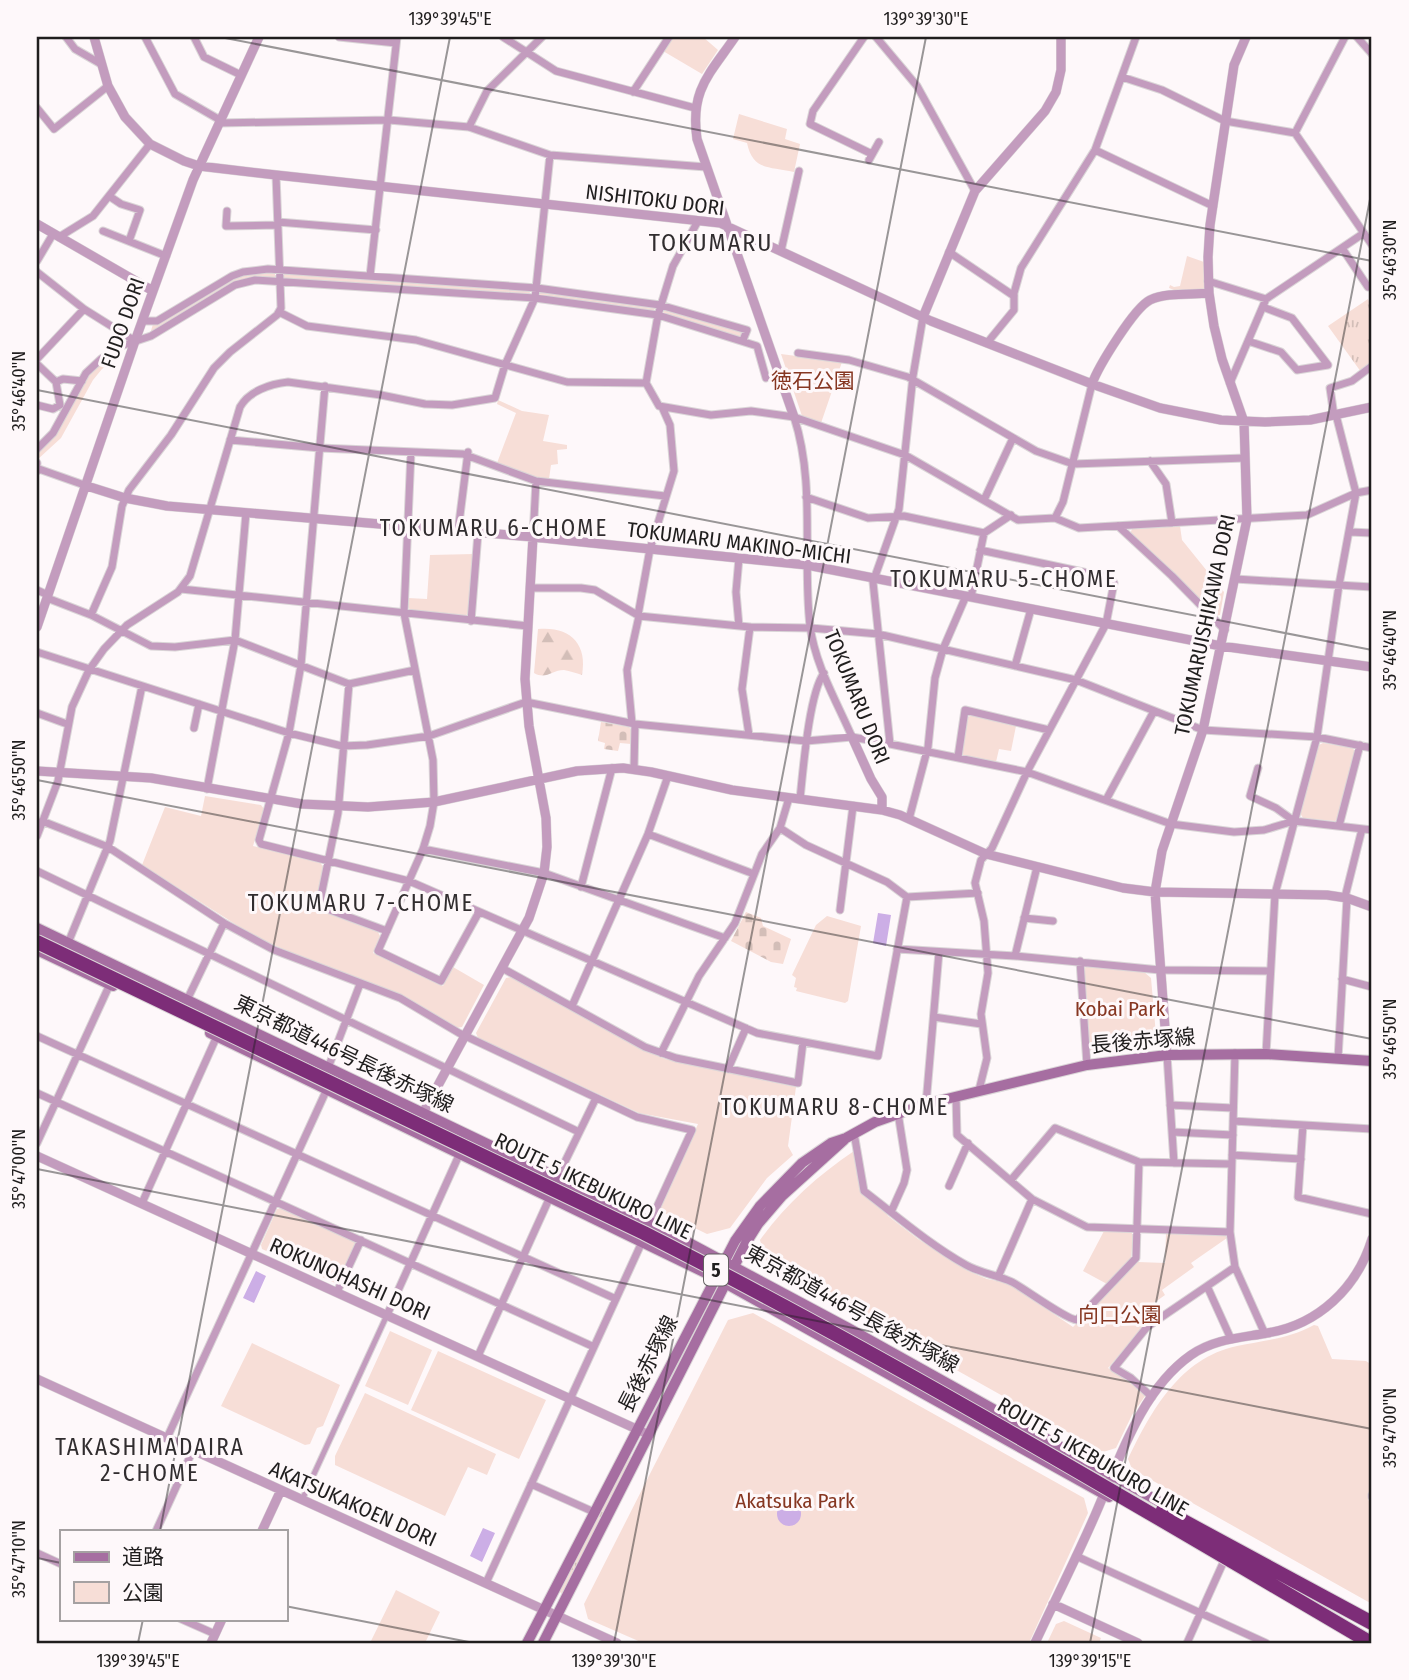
<svg xmlns="http://www.w3.org/2000/svg" width="1409" height="1680" font-family="'Fira Sans Condensed','Noto Sans JP',sans-serif">
<style>
.grass{fill:url(#grass-tufts)}
.forest{fill:url(#forest-firs)}
.cemetery{fill:url(#cemetery-stones)}
.park{fill:#f7ded7}
.water{fill:#ccaee6}
.lines{fill:none;stroke-linecap:round;stroke-linejoin:round}
.pedestrian-casing{stroke:#dad5d7;stroke-width:7}
.minor-casing{stroke:#dad5d7;stroke-width:9}
.tertiary-casing{stroke:#dad5d7;stroke-width:10}
.secondary-casing{stroke:#dad5d7;stroke-width:12}
.pedestrian{stroke:#c39cbe;stroke-width:5}
.minor{stroke:#c39cbe;stroke-width:7}
.tertiary{stroke:#c39cbe;stroke-width:9}
.secondary{stroke:#a66ea1;stroke-width:10}
.motorway-bridge-casing{stroke:#dad5d7;stroke-width:16;stroke-linecap:butt}
.motorway-bridge{stroke:#7d2d78;stroke-width:14}
.ticks{fill:none;stroke:#201e1e;stroke-width:2;stroke-opacity:0.45}
.labels{text-anchor:middle;stroke-width:6;stroke-linejoin:round;paint-order:stroke}
.shield{fill:#fef8fa;stroke:#635f60;stroke-width:2}
.shield-label{font-size:19px;font-weight:bold;fill:#201e1e}
.street-label{font-size:21px;fill:#201e1e;stroke:#fef8fa}
.park-label{font-size:21px;fill:#863621;stroke:#fef8fa}
.neighbourhood-label{font-size:23px;letter-spacing:2px;fill:#312d2f;stroke:#fef8fa}
.quarter-label{font-size:24px;letter-spacing:2px;fill:#312d2f;stroke:#fef8fa}
.neatline{fill:none;stroke:#201e1e;stroke-width:2.5}
.ticks-label{font-size:18px;text-anchor:middle;fill:#201e1e}
</style>
<defs>
<pattern id="grass-tufts" width="24" height="20" patternUnits="userSpaceOnUse" patternTransform="scale(1.75)"><rect width="24" height="20" fill="#f7ded7"/><path d="M3 7l-1-3M5 7V3M7 7l1-3M15 17l-1-3M17 17v-4M19 17l1-3" fill="none" stroke="#d3beb8"/></pattern>
<pattern id="forest-firs" width="22" height="20" patternUnits="userSpaceOnUse" patternTransform="scale(1.75)"><rect width="22" height="20" fill="#f7ded7"/><path d="M5 1l3.5 6h-7zM16 11l3.5 6h-7z" fill="#d3beb8"/></pattern>
<pattern id="cemetery-stones" width="16" height="16" patternUnits="userSpaceOnUse" patternTransform="scale(1.75)"><rect width="16" height="16" fill="#f7ded7"/><path d="M2 7V4a2 2 0 0 1 4 0v3zM10 15v-3a2 2 0 0 1 4 0v3z" fill="#d3beb8"/></pattern>
</defs>
<rect width="100%" height="100%" fill="#fef8fa"/>
<path class="grass" d="M1368,299L1372,309V363L1361,372L1328,326Z
M629,1455L632,1458L563,1594L558,1591Z"/>
<path class="forest" d="M538,629C569,626 588,643 582,675C576,673 570,671 564,670C552,670 546,680 534,673Z"/>
<path class="cemetery" d="M601,722L629,727L632,731L631,744L620,743L618,751L604,749L605,743L598,741Z
M746,912L761,918L763,926L791,939L783,964L771,962L731,941Z"/>
<path class="park" d="M673,37H703L718,50L702,74L663,51Z
M739,114L787,129L785,139L800,144L794,172C769,166 753,171 747,143L733,139Z
M1187,256L1204,262L1205,289L1174,290L1169,288L1170,285L1174,287L1180,286Z
M275,271V277L255,278L150,334L153,324L221,283L243,274Z
M284,272L531,289L529,295L284,278Z
M540,291L655,306L654,312L540,297Z
M665,308L742,331L740,337L663,314Z
M122,348L119,357L102,369L93,380L61,438L37,460V451L54,434L89,372Z
M781,354L842,362L821,423L802,416Z
M498,400L522,411L549,415L543,441L567,445V449L557,450L558,464L551,465L549,479L534,477L497,463L516,413L497,404Z
M1180,526L1182,540L1224,592L1220,615L1215,616L1130,534L1132,529Z
M474,554L469,613L465,616L411,611L408,607V598L427,599L430,555Z
M971,715L1016,726L1011,751L999,749L996,762L964,756L961,752L967,718Z
M1323,743L1353,748L1355,752L1338,819L1335,821L1303,818L1300,813L1319,745Z
M205,796L261,805L264,809L253,846L320,862L323,867L315,909L378,932L380,936L373,953L443,986L453,967L484,985L462,1027L456,1028L420,1006L257,938L142,865L165,807L201,816Z
M827,916L861,926L848,1001L845,1003L796,991L797,988L794,987L796,978L792,975L816,925Z
M1086,966L1144,972L1151,978L1156,1035L1148,1045L1094,1052L1090,1050L1084,970Z
M512,977L640,1048L665,1059L796,1087L788,1146L793,1155L767,1178L730,1228L707,1234L662,1212L660,1208L698,1124L639,1113L478,1038L476,1033L506,978Z
M854,1151L861,1193L886,1212L888,1216L918,1239L966,1270L987,1279L1008,1283L1073,1327L1138,1262L1165,1263L1166,1233L1225,1235L1227,1238L1191,1263L1194,1267L1162,1290L1165,1295L1147,1308L1155,1318L1145,1325L1108,1368L1128,1381L1145,1396L1132,1415L1116,1448L1103,1452L767,1264L760,1240C786,1204 817,1176 854,1151Z
M282,1208L354,1241L356,1245L339,1281L335,1283L262,1249L261,1245L277,1209Z
M1104,1231L1131,1232L1133,1235L1131,1259L1107,1284L1083,1271Z
M753,1313L1084,1498L1088,1513L1029,1643H643L588,1619L584,1604L728,1320Z
M1314,1325L1318,1326L1332,1359L1366,1361L1372,1365V1488L1368,1500L1372,1502V1604L1132,1469L1128,1459C1151,1411 1180,1358 1237,1346C1264,1340 1289,1339 1314,1325Z
M390,1331L432,1350L408,1405L365,1386Z
M252,1343L340,1385L323,1426L317,1428L310,1444L305,1445L221,1406Z
M438,1351L546,1400L519,1459L411,1410Z
M365,1393L496,1454L487,1475L468,1467L445,1516L335,1465V1456Z
M396,1590L440,1612L425,1643H370Z
M1064,1621L1101,1638L1099,1643H1047L1056,1624Z"/>
<path class="water" d="M878,913L891,915L886,946L873,943Z
M256,1271L266,1276L254,1303L243,1298Z
M777 1514a12 12 0 1 1 24 0a12 12 0 1 1-24 0Z
M483,1528L495,1533L482,1562L470,1556Z"/>
<g class="lines">
<defs>
<path id="pedestrian" d="M302,1500L387,1315"/>
<path id="minor" d="M66,37L75,49L101,64
M145,37L175,94L220,120
M194,37L204,57L241,75
M339,37L396,43
M503,37L556,71L695,108
M864,37L813,111L810,124L872,154
M876,37L917,86L975,191
M1357,37L1372,54
M1122,77L1162,90L1225,121L1295,133L1372,245
M633,92L669,37
M37,108L54,129L108,86
M219,123L389,120L469,127L550,155L706,167
M469,127L487,91L542,37
M1295,133L1345,37
M1095,150L1213,206
M869,160L879,142
M109,196L121,204L140,210L129,241
M227,211L226,226L278,225
M698,221L673,266L658,315L646,383L659,406L711,415L751,411L794,417L905,455L1018,520L1055,518L1079,528L1307,515L1356,493L1372,490
M278,222L376,230
M103,231L166,256
M59,237L93,216L150,144
M1342,248L1368,287
M781,251L799,171
M949,252L1014,296
M37,261L53,234
M37,272L84,309L135,341
M370,276L397,37
M1208,281L1266,299
M279,312L307,326L416,340L567,382L646,383
M142,321H157L232,276L243,272L268,269L537,288L660,305L747,330L743,340
M1248,341L1281,352L1297,370L1328,365L1292,318L1263,307
M987,343L1014,310V293L1021,268L1095,150L1136,37
M798,353L849,360L908,377L1036,451L1073,464L1245,458
M37,359L84,309
M37,364L56,382
M1230,383L1266,299L1364,233
M325,386L301,665L289,733L259,840L261,844L409,881L757,1033L878,1056L907,897L978,893
M37,405L53,409L60,405L56,382L63,379L82,381
M1334,416L1330,388L1352,381L1372,366
M794,417C816,484 802,557 810,626C815,665 837,702 852,737
M230,440L320,448L463,454L536,481L665,496
M37,449L53,433L86,373L101,359L121,346L151,336L235,285L255,280L535,298L658,315L757,346L766,378
M411,452L404,613L433,760L434,802L430,826L423,849L378,951L441,981L479,912
M1150,461L1166,484L1172,523
M37,464V463
M37,471L39,469L87,486
M806,497L868,518L904,516L984,533L1011,515
M984,500L1013,438
M1055,518L1063,502L1092,384
M1118,526L1172,576L1225,630
M458,531L468,452
M1350,532L1372,533
M533,537L536,481
M739,558L736,592L739,626
M1235,579L1372,587
M530,588H581L595,590L639,616L750,627L811,628L878,634L1076,680L1203,730L1317,737L1372,748
M181,589L528,626
M37,590L48,595
M971,597L984,533
M47,598L91,615L151,646L175,647L235,640L349,684L415,670
M91,615L112,567L122,506L129,490L171,435L214,368L230,352L277,315L281,308L276,175
M638,615L650,549L674,471L670,425L662,407
M471,621L478,533
M37,652L289,733L342,746L367,745L429,736L526,702L635,724L806,741L852,737L890,744L1027,772L1171,824L1234,832L1264,830L1294,821L1372,830
M1015,666L1031,609
M349,684L338,813L319,906L387,931
M37,713L67,724
M632,723L627,670L639,616
M194,728L199,704
M749,735L742,689L750,627
M890,744L873,582L899,509L913,376L923,317
M958,757L965,710L1049,730
M1258,768L1250,796L1276,808L1294,821
M634,769L635,724
M207,789L235,640L246,513
M800,799C803,771 809,693 824,673
M1106,800L1154,711
M909,819L928,747L935,678L943,649L966,596
M42,821L108,847L224,923L274,950L400,998L459,1033L637,1117L692,1130L650,1222
M1339,826L1360,745
M780,828L806,845L887,882L907,897
M648,834L754,874
M37,836L58,781L72,707L89,670L104,649L127,625L178,592L190,576L240,407C249,391 270,384 288,382L381,395L425,404L452,405L495,398L505,365L535,298L550,155
M423,849L544,873L725,938
M37,871L579,1132
M581,887L612,768
M1345,897L1362,829
M840,910L853,806
M1024,918L1053,921
M68,943L110,841L142,686
M897,949L1015,956L1160,970L1270,971
M1015,956L1037,867
M1080,961L1087,1065
M502,968L645,1047L676,1058L798,1083L803,1042
M1342,979L1372,987
M187,1000L224,923
M572,1006L648,834L668,776
M934,1017L981,1024
M37,1036L616,1299
M661,1053L699,976L735,923L762,854L780,828L789,798
M1235,1053L1230,1232L1235,1267L1265,1334
M1266,1054L1275,894L1317,737L1339,585L1356,493L1336,415
M1167,1055L1174,1163
M1338,1059L1347,898
M328,1068L360,984
M728,1069L746,1028
M979,1090L987,1058L981,1014L988,973L984,921L975,883L981,860L992,848L1027,772L1106,624L1114,583L1111,578L980,550
M37,1093L594,1347
M956,1096L957,1135L1032,1199L1087,1227L1230,1232
M926,1104L939,952
M1170,1105L1233,1108
M1233,1121L1372,1129
M1303,1125L1298,1197L1372,1214
M1172,1132L1233,1135
M854,1133L864,1191C898,1217 929,1244 966,1265C980,1273 997,1275 1012,1282C1025,1289 1067,1320 1077,1320L1136,1258L1139,1162
M37,1143L110,984
M1232,1155L1301,1159
M557,1178L596,1098
M1011,1180L1055,1128L1139,1162L1231,1164
M949,1186L968,1143
M142,1203L217,1036
M891,1212L904,1183L907,1170L898,1113
M998,1277L1032,1199
M1207,1286L1231,1339
M337,1292L361,1240
M387,1315L460,1153
M478,1356L550,1197
M1152,1397L1131,1378L1114,1368L1147,1327L1235,1267
M167,1438L327,1089
M531,1484L594,1512
M1372,1495V1497
M156,1531L193,1450
M37,1553L61,1564
M1076,1556L1266,1643
M486,1583L642,1242
M181,1619L215,1634
M1187,1643L1223,1563"/>
<path id="tertiary" d="M94,37L108,86L125,117L150,144L184,161L199,166L276,175L720,223L931,321L1092,384L1160,408L1221,420L1265,422L1310,420L1372,407
M735,37C709,75 690,90 697,139L794,417
M37,224L153,291
M923,317L975,191L1045,111L1056,92L1061,70V37
M1092,384C1098,367 1134,308 1150,300C1167,292 1191,295 1209,293
M87,486L125,498L167,506L533,537L807,565L1221,646L1372,667
M37,627L135,341L193,180L259,37
M852,737L871,779L882,797V810
M37,771L151,778L302,804L368,807L434,802L577,771L623,768L651,772L732,790L882,810L900,815L986,854L1123,888L1155,892L1327,895L1347,898L1372,907
M1167,1055L1155,892L1162,851L1203,730L1247,519L1244,422L1222,359L1214,326L1209,293L1208,257L1210,225L1234,65L1246,37
M423,1113L529,918L544,873L547,847L546,818L529,726L525,679L533,537
M37,1156L643,1432
M37,1379L617,1643
M262,1531L281,1490
M1053,1604L1138,1643
M211,1643L222,1619
M1035,1643C1055,1600 1077,1557 1096,1513C1119,1460 1141,1390 1191,1355C1214,1339 1240,1338 1267,1333C1318,1325 1357,1288 1372,1239"/>
<path id="secondary" d="M37,928L650,1222L848,1328L1174,1510
M37,950L113,986
M210,1033L714,1277L1109,1497
M527,1643L735,1241L760,1206L802,1163L831,1143L846,1138L875,1122L926,1104L1087,1065L1167,1055L1266,1054L1372,1061
M543,1643L746,1243L758,1224L782,1196L844,1140"/>
</defs>
<use href="#pedestrian" class="pedestrian-casing"/>
<use href="#minor" class="minor-casing"/>
<use href="#tertiary" class="tertiary-casing"/>
<use href="#secondary" class="secondary-casing"/>
<use href="#pedestrian" class="pedestrian"/>
<use href="#minor" class="minor"/>
<use href="#tertiary" class="tertiary"/>
<use href="#secondary" class="secondary"/>
<defs>
<path id="motorway-bridge" d="M37,942L644,1233C892,1359 1131,1502 1371,1643
M1163,1510L1372,1623"/>
</defs>
<use href="#motorway-bridge" class="motorway-bridge-casing"/>
<use href="#motorway-bridge" class="motorway-bridge"/>
</g>
<path class="ticks" d="M220,37L1372,261M37,390L1372,650M37,780L1372,1039M37,1169L1372,1429M160,1531L450,37M37,1558L61,1563M285,1606L474,1643M138,1643L143,1619M614,1643L926,37M1090,1643L1372,189"/>
<g class="labels">
<rect class="shield" x="704" y="1254.5" width="24" height="31" rx="5"/>
<g class="shield-label">
<text x="716" y="1277">5</text>
</g>
<g class="street-label">
<text transform="translate(655 200) rotate(7)" y="7">NISHITOKU DORI</text>
<text transform="translate(123 323) rotate(-71)" y="7">FUDO DORI</text>
<text transform="translate(739 543) rotate(7)" y="7">TOKUMARU MAKINO-MICHI</text>
<text transform="translate(1205 625) rotate(-78)" y="7">TOKUMARUISHIKAWA DORI</text>
<text transform="translate(857 697) rotate(68)" y="7">TOKUMARU DORI</text>
<text transform="translate(1143 1041) rotate(-5)" y="7">長後赤塚線</text>
<text transform="translate(344 1054) rotate(26)" y="7">東京都道446号長後赤塚線</text>
<text transform="translate(593 1186) rotate(26)" y="7">ROUTE 5 IKEBUKURO LINE</text>
<text transform="translate(350 1279) rotate(24)" y="7">ROKUNOHASHI DORI</text>
<text transform="translate(852 1309) rotate(29)" y="7">東京都道446号長後赤塚線</text>
<text transform="translate(648 1364) rotate(-63)" y="7">長後赤塚線</text>
<text transform="translate(1093 1457) rotate(30)" y="7">ROUTE 5 IKEBUKURO LINE</text>
<text transform="translate(353 1504) rotate(24)" y="7">AKATSUKAKOEN DORI</text>
</g>
<g class="park-label">
<text x="813" y="388">徳石公園</text>
<text x="1120" y="1016">Kobai Park</text>
<text x="1120" y="1322">向口公園</text>
<text x="795" y="1508">Akatsuka Park</text>
</g>
<g class="neighbourhood-label">
<text x="494" y="536">TOKUMARU 6-CHOME</text>
<text x="1004" y="587">TOKUMARU 5-CHOME</text>
<text x="361" y="911">TOKUMARU 7-CHOME</text>
<text x="835" y="1115">TOKUMARU 8-CHOME</text>
<text x="150" y="1455">TAKASHIMADAIRA<tspan x="150" dy="26">2-CHOME</tspan></text>
</g>
<g class="quarter-label">
<text x="711" y="251">TOKUMARU</text>
</g>
</g>
<rect width="1409" height="1680" fill="none" stroke="#fef8fa" stroke-width="77"/>
<rect x="60" y="1530" width="228" height="91" fill="#fef8fa" stroke="#a5a1a2" stroke-width="2"/>
<rect x="74" y="1552" width="35" height="10" fill="#a66ea1" stroke="#a5a1a2" stroke-width="2"/>
<text x="122" y="1564" font-size="21" fill="#201e1e">道路</text>
<rect x="74" y="1582" width="35" height="21" fill="#f7ded7" stroke="#a5a1a2" stroke-width="2"/>
<text x="122" y="1600" font-size="21" fill="#201e1e">公園</text>
<rect x="38" y="38" width="1332" height="1604" class="neatline"/>
<g class="ticks-label">
<text x="450" y="25">139°39'45"E</text>
<text x="926" y="25">139°39'30"E</text>
<text transform="translate(1390 260) rotate(-90)" y="6">35°46'30"N</text>
<text transform="translate(19 391) rotate(-90)" y="6">35°46'40"N</text>
<text transform="translate(1390 650) rotate(-90)" y="6">35°46'40"N</text>
<text transform="translate(19 780) rotate(-90)" y="6">35°46'50"N</text>
<text transform="translate(1390 1039) rotate(-90)" y="6">35°46'50"N</text>
<text transform="translate(19 1169) rotate(-90)" y="6">35°47'00"N</text>
<text transform="translate(1390 1428) rotate(-90)" y="6">35°47'00"N</text>
<text transform="translate(19 1559) rotate(-90)" y="6">35°47'10"N</text>
<text x="138" y="1667">139°39'45"E</text>
<text x="614" y="1667">139°39'30"E</text>
<text x="1090" y="1667">139°39'15"E</text>
</g>
</svg>
